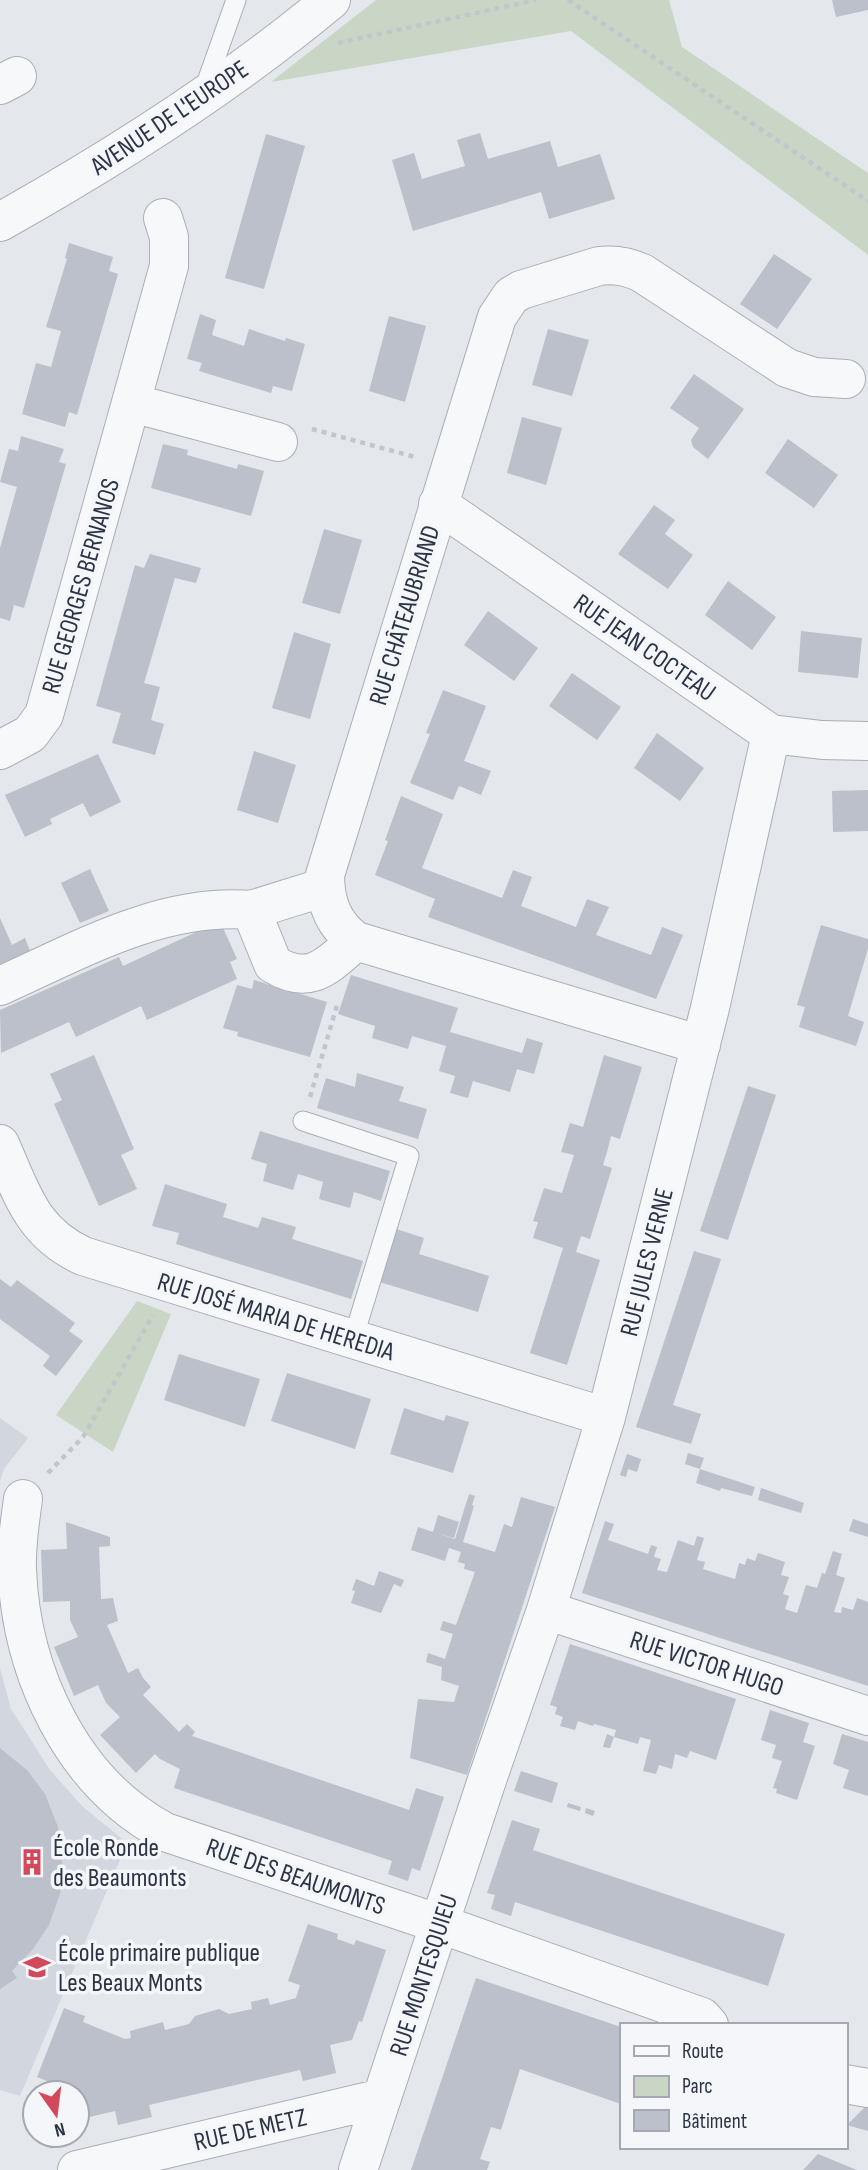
<svg xmlns="http://www.w3.org/2000/svg" width="868" height="2170" font-family="'Sofia Sans Condensed',sans-serif">
<style>
.built{fill:#d2d6de}
.green{fill:#c9d6c5}
.building{fill:#bbc0ca}
.lines{fill:none;stroke-linecap:round;stroke-linejoin:round}
.service-casing{stroke:#a9aeb7;stroke-width:21}
.minor-casing{stroke:#a9aeb7;stroke-width:40}
.tertiary-casing{stroke:#a9aeb7;stroke-width:40}
.path{stroke:#c2c5cb;stroke-width:4.5;stroke-dasharray:5 5;stroke-linecap:butt}
.service{stroke:#f7f8fa;stroke-width:19}
.minor{stroke:#f7f8fa;stroke-width:38}
.tertiary{stroke:#f7f8fa;stroke-width:38}
.labels{text-anchor:middle;stroke-width:7;stroke-linejoin:round;paint-order:stroke}
.street-label{font-size:26px;fill:#2b3445;stroke:#f4f6f9}
.poi-label{font-size:26px;fill:#2b3445;stroke:#f4f6f9;text-anchor:start}
</style>
<rect width="100%" height="100%" fill="#e4e7ec"/>
<path class="built" d="M0,1418L28,1438L4,1469L0,1481Z
M0,1668L11,1709L50,1770L82,1806L127,1843L20,2096L0,2090Z"/>
<path class="green" d="M376,0H669L682,47L868,173V255L571,31L271,82Z
M137,1301L171,1314L113,1452L56,1415Z"/>
<path class="building" d="M832,0H868V10L836,17Z
M480,133L488,159L550,141L558,167L600,154L615,199L549,219L541,192L413,231L392,160L414,153L422,179L465,166L457,140Z
M266,134L305,146L264,289L225,278Z
M69,243L113,257L109,271L118,274L77,415L69,412L65,427L22,414L36,363L51,367L61,331L46,327L67,259L65,258Z
M774,254L812,279L777,329L740,304Z
M200,314L216,320L212,335L244,346L249,329L285,341L286,338L305,344L292,391L273,386L271,393L199,371L202,363L187,359Z
M389,316L426,326L405,402L369,391Z
M548,329L589,340L572,396L532,385Z
M694,374L744,409L708,459L693,447L691,440L699,428L670,408Z
M522,417L562,428L546,485L507,473Z
M21,436L64,449L59,462L66,464L24,608L14,605L10,621L0,618V548L17,487L0,482L9,449L18,451Z
M788,439L838,475L814,508L765,473Z
M163,444L188,450L187,455L237,469L238,464L264,471L251,516L151,488Z
M654,505L675,520L665,534L693,555L668,589L618,554Z
M324,529L362,540L340,614L302,603Z
M150,554L201,568L196,583L175,578L144,683L160,687L151,720L164,724L155,755L112,743L121,713L96,706L135,565L144,568Z
M728,581L776,617L752,650L705,615Z
M488,611L538,648L514,681L464,645Z
M801,631L862,638L858,678L798,672Z
M294,632L331,644L310,719L272,708Z
M572,673L621,707L597,740L549,706Z
M443,690L486,706L464,761L491,771L481,795L459,786L453,800L410,783L430,734L426,733Z
M657,733L704,768L680,801L634,768Z
M254,751L296,765L278,823L237,810Z
M98,754L121,802L90,817L83,803L50,819L52,824L25,837L5,795Z
M868,790V831L833,832L832,791Z
M401,796L443,814L422,868L502,898L513,870L532,877L521,906L576,927L587,899L609,907L596,935L651,955L662,927L683,935L656,999L428,917L435,899L375,875L388,841L385,840Z
M90,869L109,911L80,923L61,883Z
M0,918L12,945L25,938L30,951L0,964Z
M220,921L237,959L230,962L237,979L147,1020L141,1006L76,1037L69,1022L1,1053L0,1010L119,957L123,966Z
M821,925L868,939V949L848,1016L864,1022L856,1046L799,1027L805,1007L797,1005Z
M351,975L458,1008L450,1032L522,1053L527,1038L543,1043L534,1074L517,1069L510,1092L473,1081L468,1098L450,1093L455,1076L439,1071L446,1046L412,1036L408,1049L372,1038L375,1026L338,1014Z
M254,980L327,1002L310,1057L237,1036L238,1032L223,1028L237,985L252,989Z
M94,1055L134,1149L121,1155L137,1189L99,1206L54,1104L62,1100L50,1074Z
M604,1055L642,1067L620,1139L611,1136L607,1152L603,1165L612,1168L590,1239L581,1236L576,1252L600,1260L567,1365L530,1353L563,1248L533,1238L538,1222L533,1221L544,1188L562,1193L574,1155L561,1152L570,1123L583,1127Z
M357,1073L404,1087L399,1101L427,1109L418,1139L317,1108L326,1078L355,1087Z
M748,1086L776,1095L728,1240L700,1231Z
M260,1131L390,1171L381,1201L354,1192L350,1208L319,1199L323,1182L308,1177L298,1174L293,1190L263,1181L267,1164L251,1159Z
M165,1184L227,1204L223,1217L258,1228L262,1217L296,1227L292,1239L363,1261L351,1299L176,1244L179,1233L152,1226Z
M390,1227L424,1238L419,1254L489,1276L478,1312L373,1280Z
M694,1251L721,1259L673,1405L701,1414L691,1444L636,1427Z
M0,1279L11,1287L17,1280L75,1323L69,1331L83,1341L56,1376L43,1366L50,1356L0,1319Z
M179,1354L260,1379L245,1427L164,1400Z
M287,1373L371,1399L355,1449L271,1421Z
M404,1408L444,1421L446,1415L469,1422L453,1473L390,1454Z
M688,1453L704,1458L700,1469L685,1464Z
M627,1454L641,1459L637,1472L628,1469L626,1477L620,1475Z
M700,1469L755,1487L752,1496L721,1488L720,1491L696,1483Z
M761,1488L804,1503L801,1513L758,1500Z
M469,1494L475,1496L472,1505L474,1506L463,1542L495,1552L504,1524L512,1527L521,1497L555,1507L467,1775L410,1758L418,1699L454,1702L459,1686L441,1680L442,1667L426,1662L428,1653L445,1659L453,1634L440,1630L443,1621L456,1625L475,1572L464,1569L465,1564L458,1562L461,1552L449,1548L445,1561L411,1550L418,1527L455,1539Z
M438,1515L459,1522L454,1538L433,1532Z
M853,1519L868,1524V1537L849,1531Z
M605,1521L614,1524L608,1540L648,1554L651,1545L657,1547L654,1557L661,1559L657,1570L667,1572L678,1540L694,1546L697,1536L704,1538L697,1560L705,1562L703,1569L735,1579L739,1563L745,1565L747,1558L755,1561L758,1553L785,1562L781,1575L789,1577L783,1594L789,1596L785,1609L797,1613L806,1585L817,1588L822,1573L825,1574L833,1551L842,1554L836,1575L845,1578L834,1612L841,1613L842,1607L853,1610L857,1598L868,1602V1686L582,1593Z
M66,1522L110,1537V1546L99,1547L101,1599L113,1598L118,1621L107,1625L128,1673L138,1668L143,1678L151,1687L143,1695L179,1732L187,1724L195,1732L192,1736L409,1810L416,1788L444,1797L420,1871L412,1868L408,1881L388,1874L392,1861L174,1788L180,1769L160,1759L155,1754L136,1773L100,1735L120,1717L106,1703L98,1685L74,1696L54,1647L78,1637L70,1620V1601L43,1602L41,1550L67,1549Z
M379,1571L404,1580L401,1587L394,1584L381,1613L351,1603L355,1591L352,1590L356,1579L374,1586Z
M570,1644L736,1699L716,1760L690,1751L687,1758L675,1754L672,1769L659,1765L656,1774L643,1771L651,1740L640,1737L638,1744L614,1737L616,1730L594,1724L593,1726L578,1721L575,1730L560,1726L563,1717L555,1714L557,1707L550,1705Z
M770,1710L809,1723L803,1742L815,1746L797,1800L776,1793L777,1789L773,1788L782,1761L772,1758L776,1745L761,1740Z
M607,1734L614,1737L610,1748L603,1747Z
M842,1734L868,1742V1796L843,1788L849,1770L833,1764Z
M0,1748L27,1770L45,1794L58,1827L63,1869L60,1894L49,1925L33,1949L12,1971L17,1978L0,1989Z
M521,1771L558,1783L552,1803L514,1791Z
M568,1803L581,1807L580,1811L567,1807Z
M586,1808L595,1811L593,1816L585,1813Z
M512,1820L540,1829L533,1850L785,1934L768,1986L515,1902L511,1916L491,1909L495,1895L487,1893Z
M308,1924L338,1934L337,1939L354,1945L356,1940L386,1950L362,2022L359,2021L352,2040L330,2045L336,2073L303,2081L300,2070L149,2105L152,2117L118,2125L115,2111L85,2118L79,2094L37,2077L64,2008L85,2016L83,2022L125,2039L131,2038L130,2031L163,2022L165,2030L189,2024L195,2016L219,2009L229,2014L252,2009L251,2002L268,1998L270,2005L296,1998L300,1985L288,1981Z
M476,1978L621,2027V2104L520,2069L501,2130L491,2127L480,2159L490,2162L487,2170H411Z
M868,2104V2131L847,2125Z
M818,2154L857,2170H803Z"/>
<g class="lines">
<defs>
<path id="service" d="M204,90L236,0
M303,1121L409,1156L353,1339"/>
<path id="minor" d="M0,85L17,76
M132,403L278,442
M438,504L771,734L822,740L868,741
M0,750L30,734L44,715L169,266V237L163,218
M325,887L251,910L273,964C311,987 328,965 356,941
M0,986C80,950 161,903 251,910
M701,1045L356,941C333,925 325,902 325,875L497,317L511,296L521,290L599,266C615,264 627,266 642,273L787,368L814,377L846,379
M0,1144C22,1193 31,1232 83,1256L606,1417
M23,1499C20,1522 16,1545 17,1569C21,1672 71,1782 165,1832L440,1924L702,2017L709,2025
M546,1610L868,1716
M845,2084L868,2088
M77,2170L382,2098
M358,2170L487,1780L546,1610L606,1417L710,1008L771,734"/>
<path id="tertiary" d="M0,222C116,157 229,85 331,0"/>
</defs>
<use href="#service" class="service-casing"/>
<use href="#minor" class="minor-casing"/>
<use href="#tertiary" class="tertiary-casing"/>
<path class="path" d="M568,0L868,201
M338,43L536,0
M312,429L415,457
M310,1097L338,1002
M48,1473L83,1437L153,1315"/>
<use href="#service" class="service"/>
<use href="#minor" class="minor"/>
<use href="#tertiary" class="tertiary"/>
</g>
<defs>
<symbol id="building-bare" viewBox="-9 -9 18 18"><path d="M-4-6H4V6H1V3H-1V6H-4ZM-2.5-4.3h1.7v1.8h-1.7ZM.8-4.3h1.7v1.8H.8ZM-2.5-1h1.7V.8h-1.7ZM.8-1h1.7V.8H.8Z" fill="#d1495b" stroke="#f4f6f9" stroke-width="2.5" paint-order="stroke"/></symbol>
<symbol id="school-bare" viewBox="-9 -9 18 18"><path d="M0-5L7-2L0 1L-7-2ZM-4 1L0 2.5L4 1V4Q0 6-4 4Z" fill="#d1495b" stroke="#f4f6f9" stroke-width="2.5" paint-order="stroke"/></symbol>
</defs>
<g fill-rule="evenodd">
<use href="#building-bare" x="13" y="1843" width="38" height="38"/>
<use href="#school-bare" x="18" y="1948" width="38" height="38"/>
</g>
<g class="labels">
<g class="street-label">
<text transform="translate(169 117) rotate(-34)" y="9">AVENUE DE L'EUROPE</text>
<text transform="translate(80 586) rotate(-74)" y="9">RUE GEORGES BERNANOS</text>
<text transform="translate(404 615) rotate(-73)" y="9">RUE CHÂTEAUBRIAND</text>
<text transform="translate(645 647) rotate(35)" y="9">RUE JEAN COCTEAU</text>
<text transform="translate(646 1262) rotate(-76)" y="9">RUE JULES VERNE</text>
<text transform="translate(276 1316) rotate(17)" y="9">RUE JOSÉ MARIA DE HEREDIA</text>
<text transform="translate(707 1663) rotate(18)" y="9">RUE VICTOR HUGO</text>
<text transform="translate(296 1876) rotate(19)" y="9">RUE DES BEAUMONTS</text>
<text transform="translate(423 1975) rotate(-72)" y="9">RUE MONTESQUIEU</text>
<text transform="translate(250 2129) rotate(-13)" y="9">RUE DE METZ</text>
</g>
<g class="poi-label">
<text x="53" y="1856">École Ronde<tspan x="53" dy="30">des Beaumonts</tspan></text>
<text x="58" y="1961">École primaire publique<tspan x="58" dy="30">Les Beaux Monts</tspan></text>
</g>
</g>
<rect x="620" y="2023" width="228" height="126" fill="#f4f6f9" stroke="#a4a8b1" stroke-width="2"/>
<rect x="634" y="2046" width="35" height="10" fill="#f7f8fa" stroke="#a4a8b1" stroke-width="2"/>
<text x="682" y="2058" font-size="21" fill="#2b3445">Route</text>
<rect x="634" y="2076" width="35" height="21" fill="#c9d6c5" stroke="#a4a8b1" stroke-width="2"/>
<text x="682" y="2093" font-size="21" fill="#2b3445">Parc</text>
<rect x="634" y="2110" width="35" height="21" fill="#bbc0ca" stroke="#a4a8b1" stroke-width="2"/>
<text x="682" y="2128" font-size="21" fill="#2b3445">Bâtiment</text>
<g transform="translate(56 2114) rotate(166)"><circle r="33" fill="#f4f6f9" stroke="#a4a8b1" stroke-width="2"/>
<path d="M0-5L12 26L0 18L-12 26Z" fill="#d1495b"/>
<text y="-10" font-size="19" font-weight="bold" text-anchor="middle" fill="#2b3445">N</text>
</g>
</svg>
